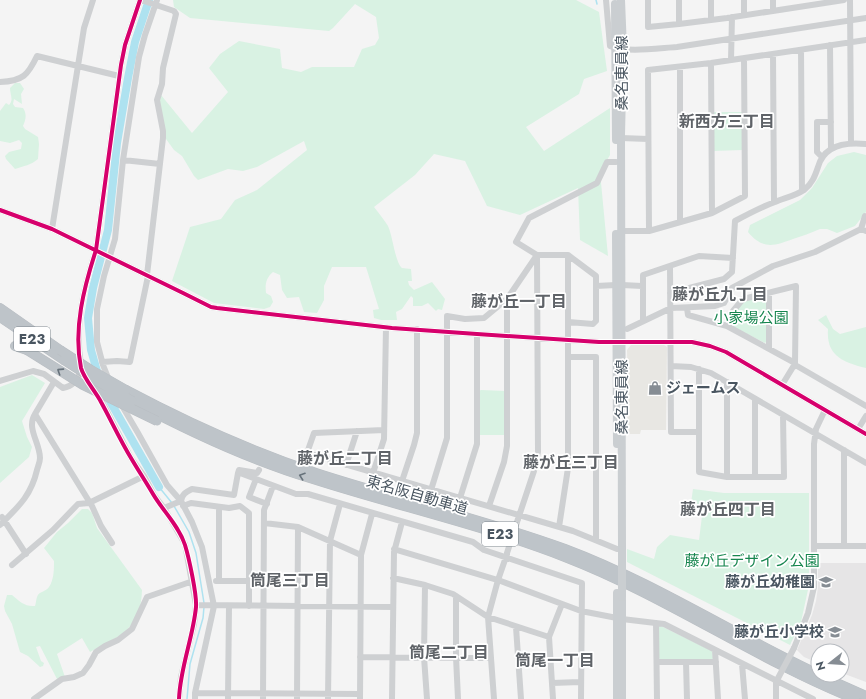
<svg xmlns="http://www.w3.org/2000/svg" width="866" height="699" font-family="Jost,'Noto Sans JP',sans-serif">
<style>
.commercial{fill:#e8e7e3}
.education{fill:#e6e5e6}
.green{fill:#d9f2e3}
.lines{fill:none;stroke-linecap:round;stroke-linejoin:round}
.stream{stroke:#aee2f0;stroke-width:1.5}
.river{stroke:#aee2f0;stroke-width:8}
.highway-casing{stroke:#b9bec3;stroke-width:10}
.minor{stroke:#ced0d2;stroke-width:6}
.major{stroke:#caced1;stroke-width:8}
.highway{stroke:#bec4c9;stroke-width:9}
.highway-bridge-casing{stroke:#b9bec3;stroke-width:10;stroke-linecap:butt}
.minor-bridge{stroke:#ced0d2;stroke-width:6}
.major-bridge{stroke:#caced1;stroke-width:8}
.highway-bridge{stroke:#bec4c9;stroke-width:9}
.cycleway-casing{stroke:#fff;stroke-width:6}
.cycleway{stroke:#d6006c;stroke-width:4}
.oneway{stroke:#67727b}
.labels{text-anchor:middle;stroke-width:3.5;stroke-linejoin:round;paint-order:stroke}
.shield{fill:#fff;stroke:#808990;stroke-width:1}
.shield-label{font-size:14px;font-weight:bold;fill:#4a5661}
.street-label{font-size:15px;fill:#4a5661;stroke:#fff}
.park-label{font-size:15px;fill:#17864f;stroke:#fff}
.poi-label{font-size:15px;font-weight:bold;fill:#4a5661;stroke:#fff;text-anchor:end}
.neighbourhood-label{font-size:16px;font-weight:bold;fill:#5f6368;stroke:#fff}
</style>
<rect width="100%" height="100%" fill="#f4f4f4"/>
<path class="commercial" d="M631,345H664L667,347L666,430H641L640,434H627L628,399L627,350Z"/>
<path class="education" d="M818,563H866V682L842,673V651H818V663L804,657L797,650L812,615L816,601L818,587Z"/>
<path class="green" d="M173,0H576L599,12L607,71L584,79L579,94L526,127L544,151L610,108V155L600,172L608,256L580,240L578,188L520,215L487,206L465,161L434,154L415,175L374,207C379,213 384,220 388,226C393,237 395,262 402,268L411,269L412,281H408L409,285L414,290L432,282L445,299L442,310L438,309L436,311L428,303L422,306H413V298L411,296L402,309L396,312L397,320H381L374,318L373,310L379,309L366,267H332L324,286V300L317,313L304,312L299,297L287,298L282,290L280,275L273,272C266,278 265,284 266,293L271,296L273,302L270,307L264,309L214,303L172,281L190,227L221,219L235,200L257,190L307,150L304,141L257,167L243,171L228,169L198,180L194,176L182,156L174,150L166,139L159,100L161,95L192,133L228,92L209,68L220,54L239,41L280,49L282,68L301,72L312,67H354L362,49L375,45L379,38L376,17L355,4L333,28L329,31L190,18L174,7Z
M15,83H20L24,89L21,94L22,104L14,99L13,104L15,107L23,108C27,114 26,119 23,126L25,129L38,137L39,144L38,159C31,165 24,166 15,169L6,159L5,156L9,152L21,149L22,143L19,140L10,143L0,141V111L6,103L9,105C14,100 10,95 10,88Z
M713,112H742L743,150L713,151Z
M854,152L866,155V212L855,226L837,233L827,229H820C811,233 802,236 793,239C774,246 763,250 748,232L750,225L800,200L812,188L828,163L837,156Z
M764,295L767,299V341L765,343L730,325C738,302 742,302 764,295Z
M826,315L833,329L840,334L866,327V368C843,362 826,356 828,329L818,320Z
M32,375L45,383L22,421L27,437L32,447L29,457L0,483V387Z
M481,390L506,391L504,435H479V391Z
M693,489L724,493H809V585L801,622L790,645L627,562V549L654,559L657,547L670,535L699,540L703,508L691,503Z
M82,509H88L92,513L97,528L142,590C141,629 120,636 90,652L82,638L57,654L65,677L57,679L40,646L36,647L41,661L44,663L43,666L40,667L28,656L20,652L12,624L5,611L4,606L7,595H12C19,601 25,607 35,606C36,603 36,600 37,597C39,591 46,592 49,587C54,580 54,569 54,561L44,548L57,532L68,523Z
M659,626H661L712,651L713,658L712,660H661L659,658Z"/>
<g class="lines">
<path class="stream" d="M596,0L597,4
M159,487L172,503
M174,506L189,532L196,553L204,603
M187,699L190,664L203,618L204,607"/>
<path class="river" d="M99,378L91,350L88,318L93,288L108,230L117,143L128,78L135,42L149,0
M107,396L159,487"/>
<defs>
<path id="highway" d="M0,308L60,350
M0,317L64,360
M15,346L27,350
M126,390C188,423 250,451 316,473C399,500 483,519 565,549C653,582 733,634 818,674
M132,401C190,432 250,460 313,479C397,506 483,525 565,557C666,596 755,659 855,699
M819,675L866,696"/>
</defs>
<use href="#highway" class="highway-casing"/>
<path class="minor" d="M141,0L174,11L176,14L163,68L162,84L157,100L163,131V138L147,275
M606,0L610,46C626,53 659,48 677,47L866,18
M648,0V27L679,24L727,18L844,0
M679,0V24
M711,0V20
M744,0V15
M773,0V11
M850,0L851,143
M830,45L831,149
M801,50L802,191
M773,54L774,202
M731,60L732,17
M711,63L712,213
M680,68V222
M0,82C23,81 28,75 37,56L119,76
M621,138L648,139
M822,157L817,152V122H831
M123,160L160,164
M0,210L52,229L183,293L211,307L217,308L392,328L477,334L599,342H692L710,346L726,352L866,434
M52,229L84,28L93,0
M861,229L865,216
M621,231H649L712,213L745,196L744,58
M649,231L648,70L711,63L866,40
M670,266L671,432H699
M622,285L642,286
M670,293L724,279L732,272L735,221C748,214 761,207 775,202C784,198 795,196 804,190C812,184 815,176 818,167C824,145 846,142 866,144
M687,308L688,315L727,326L795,363V366H797L866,406
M643,321V275L699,256L733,258
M568,322L593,324L596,321V286
M727,326L733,311L743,299L796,286L795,363
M627,329L671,308L715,306L724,303L732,288L773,266L815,252L861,229L866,231
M769,348V293
M568,357H596V540
M102,362L117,361L130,362L148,276
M81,364C74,325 84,286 96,250L121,65L125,45L140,0
M671,366L691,367L711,373L866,463
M699,369V472L727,477H784L783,415
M84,374L101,400L131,458L144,476L154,495L164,508L185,544L196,605L194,624L181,677L179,699
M109,380L103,365L97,342V309L104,276L115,239L123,160L139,57L145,35L157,0
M0,381L33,371L44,374L63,388C74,386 77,379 82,370
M54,382L35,414L92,506L101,526L112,543
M782,385L793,367L795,366
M755,399V477
M121,404L138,433L167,485L181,501L192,522L202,547L214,606L195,693V699
M858,429L866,416
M384,430L314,433L307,453L573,531L617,549
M844,450V546
M346,465L357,431
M238,473L239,470L257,473L259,470
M240,473L256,479
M373,473L384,439L386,327
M727,477V382
M402,481L414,445L417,433V329
M431,490L447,438V316L465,319L484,318L507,299L537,255H568L596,276V286L616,285
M460,498L477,444V334
M267,504L249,497L256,479L296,494H308L473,542L484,550L582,583L581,699
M183,506L191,503L229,508L240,506L249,513V606
M489,506L504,462L507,446V299
M164,508L181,501C182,494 186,492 192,489L234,495L238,473
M2,517L26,554
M518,519L534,471L538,452L537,255L516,242L529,218L597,183L607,162H616
M264,523L298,527L361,555
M0,525C18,507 31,496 37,470C38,466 40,462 40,458C40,443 26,428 35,414
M559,527L568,468V255
M814,546H866
M394,549L498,580L581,611L617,618
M12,565L53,530L78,504L89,503L144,476
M393,578L425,585L453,594L488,617L549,637
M216,581H249
M219,581V507
M425,585L424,657L427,699
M456,596V657L458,699
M196,605L393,607
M622,619L664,624L813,699
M656,623L657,699
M516,627L521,699
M794,648L808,613L814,587V444L816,429L825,410
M715,650L718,699
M360,657L491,658
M657,662H716
M686,662L687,699
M742,664L745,699
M552,683L580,682
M195,693L360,694
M34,699L62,679L74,677L83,673L89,665L96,652L105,646L118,640L132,629L147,597L193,581
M228,699L229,606
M263,699L264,510L273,486
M297,699L298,527
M328,699L330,541L340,504
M360,699L361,555L372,514
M392,699L394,552L402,522
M494,699L488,617L498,580L507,554
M553,699L549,637L562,604
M776,699V682"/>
<path class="major" d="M621,0L623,49L621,135L622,550
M615,4L616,140
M616,234L617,444
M622,600V699
M617,699V593"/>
<use href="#highway" class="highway"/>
<defs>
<path id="highway-bridge" d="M27,350L83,385L157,421
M60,350L91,370L126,390
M64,360L89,376L132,401"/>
</defs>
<use href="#highway-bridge" class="highway-bridge-casing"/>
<path class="minor-bridge" d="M507,553L518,519
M776,682L794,648"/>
<path class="major-bridge" d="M622,550V597"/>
<use href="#highway-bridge" class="highway-bridge"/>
<defs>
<path id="cycleway" d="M140,0L125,45L121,65L96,250C84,287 73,329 81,368C84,379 96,392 101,402C111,420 120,440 131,458C138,470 146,482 153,494C163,511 179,526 185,545C189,558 197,595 196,607C193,638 180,668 179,699
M0,210L52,229L183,293L211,307L217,308L392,328L477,334L599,342H692L710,346L726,352L866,434"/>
</defs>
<use href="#cycleway" class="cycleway-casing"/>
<use href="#cycleway" class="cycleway"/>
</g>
<defs><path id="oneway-chevron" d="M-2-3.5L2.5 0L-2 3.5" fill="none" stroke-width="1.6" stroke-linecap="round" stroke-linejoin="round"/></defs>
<g class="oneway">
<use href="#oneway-chevron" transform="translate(60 371) rotate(-147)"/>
<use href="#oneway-chevron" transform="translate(302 476) rotate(-161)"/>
</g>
<defs>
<symbol id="shop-bare" viewBox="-9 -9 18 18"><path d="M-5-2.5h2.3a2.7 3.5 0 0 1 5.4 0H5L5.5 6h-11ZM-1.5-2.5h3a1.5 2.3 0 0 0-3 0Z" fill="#868d94" stroke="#fff" stroke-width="2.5" paint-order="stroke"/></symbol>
<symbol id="school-bare" viewBox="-9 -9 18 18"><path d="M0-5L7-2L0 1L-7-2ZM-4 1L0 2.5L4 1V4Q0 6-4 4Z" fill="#868d94" stroke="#fff" stroke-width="2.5" paint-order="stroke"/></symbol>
</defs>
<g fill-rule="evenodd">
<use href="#shop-bare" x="645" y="378" width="20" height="20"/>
<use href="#school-bare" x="816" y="572" width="20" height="20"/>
<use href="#school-bare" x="825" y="622" width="20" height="20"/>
</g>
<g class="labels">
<g class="shield">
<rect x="14" y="327" width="36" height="24" rx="3"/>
<rect x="482" y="522" width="36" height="24" rx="3"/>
</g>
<g class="shield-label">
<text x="32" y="344">E23</text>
<text x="500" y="539">E23</text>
</g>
<g class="street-label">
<text transform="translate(622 73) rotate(-90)" y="5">桑名東員線</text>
<text transform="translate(622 397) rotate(-90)" y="5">桑名東員線</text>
<text transform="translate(417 495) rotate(16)" y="5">東名阪自動車道</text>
</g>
<g class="park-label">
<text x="751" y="323">小家場公園</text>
<text x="752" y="566">藤が丘デザイン公園</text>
</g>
<g class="poi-label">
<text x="666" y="393" text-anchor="start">ジェームス</text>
<text x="815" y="587">藤が丘幼稚園</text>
<text x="824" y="637">藤が丘小学校</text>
</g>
<g class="neighbourhood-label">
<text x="727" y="127">新西方三丁目</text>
<text x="720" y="300">藤が丘九丁目</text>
<text x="519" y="307">藤が丘一丁目</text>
<text x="345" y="464">藤が丘二丁目</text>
<text x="571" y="468">藤が丘三丁目</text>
<text x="728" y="515">藤が丘四丁目</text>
<text x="290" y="586">筒尾三丁目</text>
<text x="449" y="658">筒尾二丁目</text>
<text x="555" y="666">筒尾一丁目</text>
</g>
</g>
<g transform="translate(830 663) rotate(253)"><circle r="19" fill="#ffffff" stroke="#b7bbc0"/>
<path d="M0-3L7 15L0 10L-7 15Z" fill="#868d94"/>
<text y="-6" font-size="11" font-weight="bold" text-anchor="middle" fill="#4a5661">N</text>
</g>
</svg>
